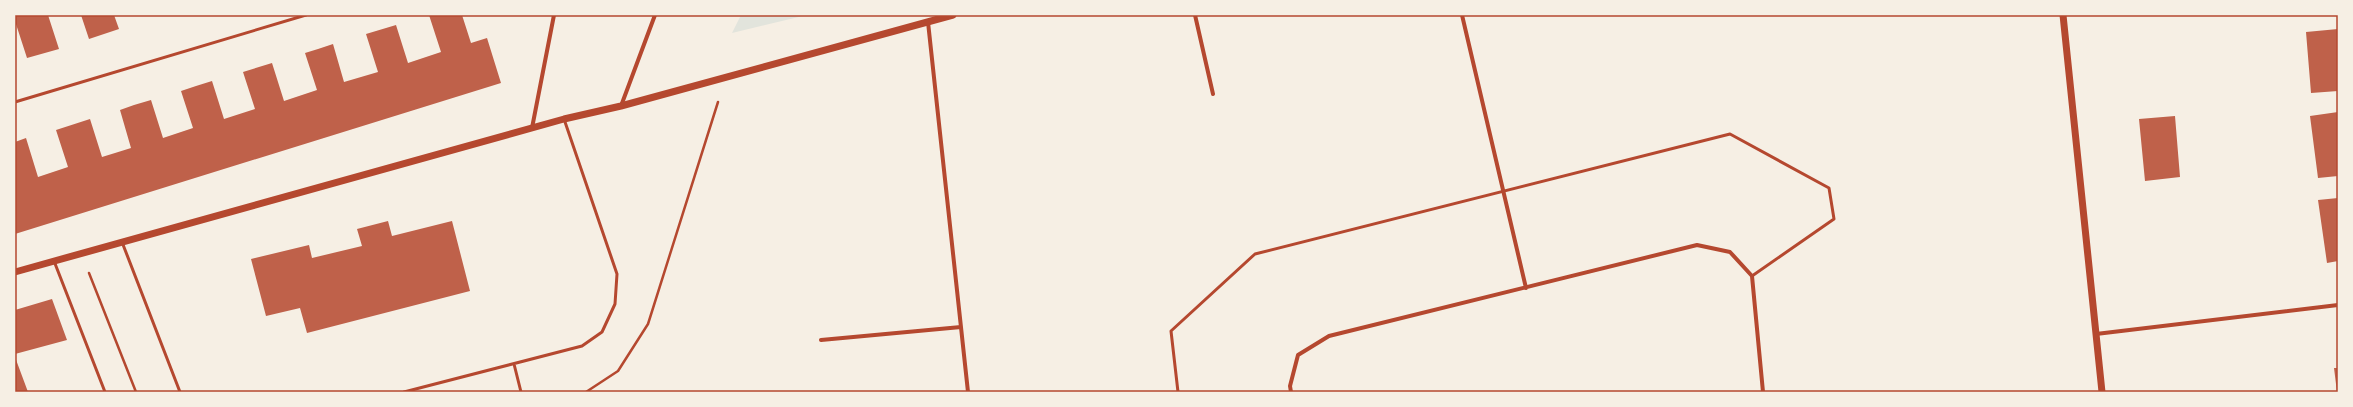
<svg xmlns="http://www.w3.org/2000/svg" width="2353" height="407" font-family="Raleway,sans-serif">
<style>
.green{fill:#e2e4dc}
.building{fill:#bf614a}
.lines{fill:none;stroke-linecap:round;stroke-linejoin:round}
.path{stroke:#b5482f;stroke-width:2.5}
.service{stroke:#b5482f;stroke-width:3}
.minor{stroke:#b5482f;stroke-width:4}
.tertiary{stroke:#b5482f;stroke-width:7}
.neatline{fill:none;stroke:#b5482f;stroke-width:1.5}
</style>
<rect width="100%" height="100%" fill="#f6efe4"/>
<path class="green" d="M741,15H807L732,33Z"/>
<path class="building" d="M15,15H48L59,49L27,58L15,21Z
M81,15H114L119,29L89,39Z
M429,15H462L471,43L487,38L501,83L15,234V142L26,138L38,177L68,167L56,130L90,119L102,157L115,153L131,148L120,110L134,105L151,100L163,138L193,128L181,91L196,86L212,81L224,119L255,109L243,72L272,63L284,101L317,90L305,53L318,49L333,44L344,82L378,72L366,34L396,25L408,63L441,52Z
M2338,29V91L2311,93L2306,32Z
M2338,112V176L2318,178L2310,116Z
M2175,116L2180,177L2145,181L2139,119Z
M2338,198V261L2327,263L2318,200Z
M388,221L392,236L452,221L470,291L307,333L300,308L266,316L251,259L309,245L312,258L362,246L357,229Z
M52,299L67,340L15,354V310Z
M15,357L28,392H15Z
M2334,368H2338V392H2337Z"/>
<g class="lines">
<path class="path" d="M89,273L136,392
M586,392L618,371L648,324L718,102"/>
<path class="service" d="M15,102L306,15
M122,242L180,392
M54,261L105,392
M514,364L521,392
M404,392L582,346L602,332L615,304L617,274L564,119
M1178,392L1171,331L1255,254L1730,134L1829,188L1834,219L1752,276"/>
<path class="minor" d="M1195,15L1213,94
M1462,15L1526,288
M928,22L968,392
M621,106L655,15
M532,128L554,15
M2096,334L2338,305
M821,340L961,327
M1291,392L1290,386L1298,355L1329,336L1697,245L1730,252L1752,276L1763,392"/>
<path class="tertiary" d="M2063,15L2102,392
M15,272L564,119L621,106L953,15"/>
</g>
<rect width="2353" height="407" fill="none" stroke="#f6efe4" stroke-width="32"/>
<rect x="16" y="16" width="2321" height="375" class="neatline"/>
</svg>
